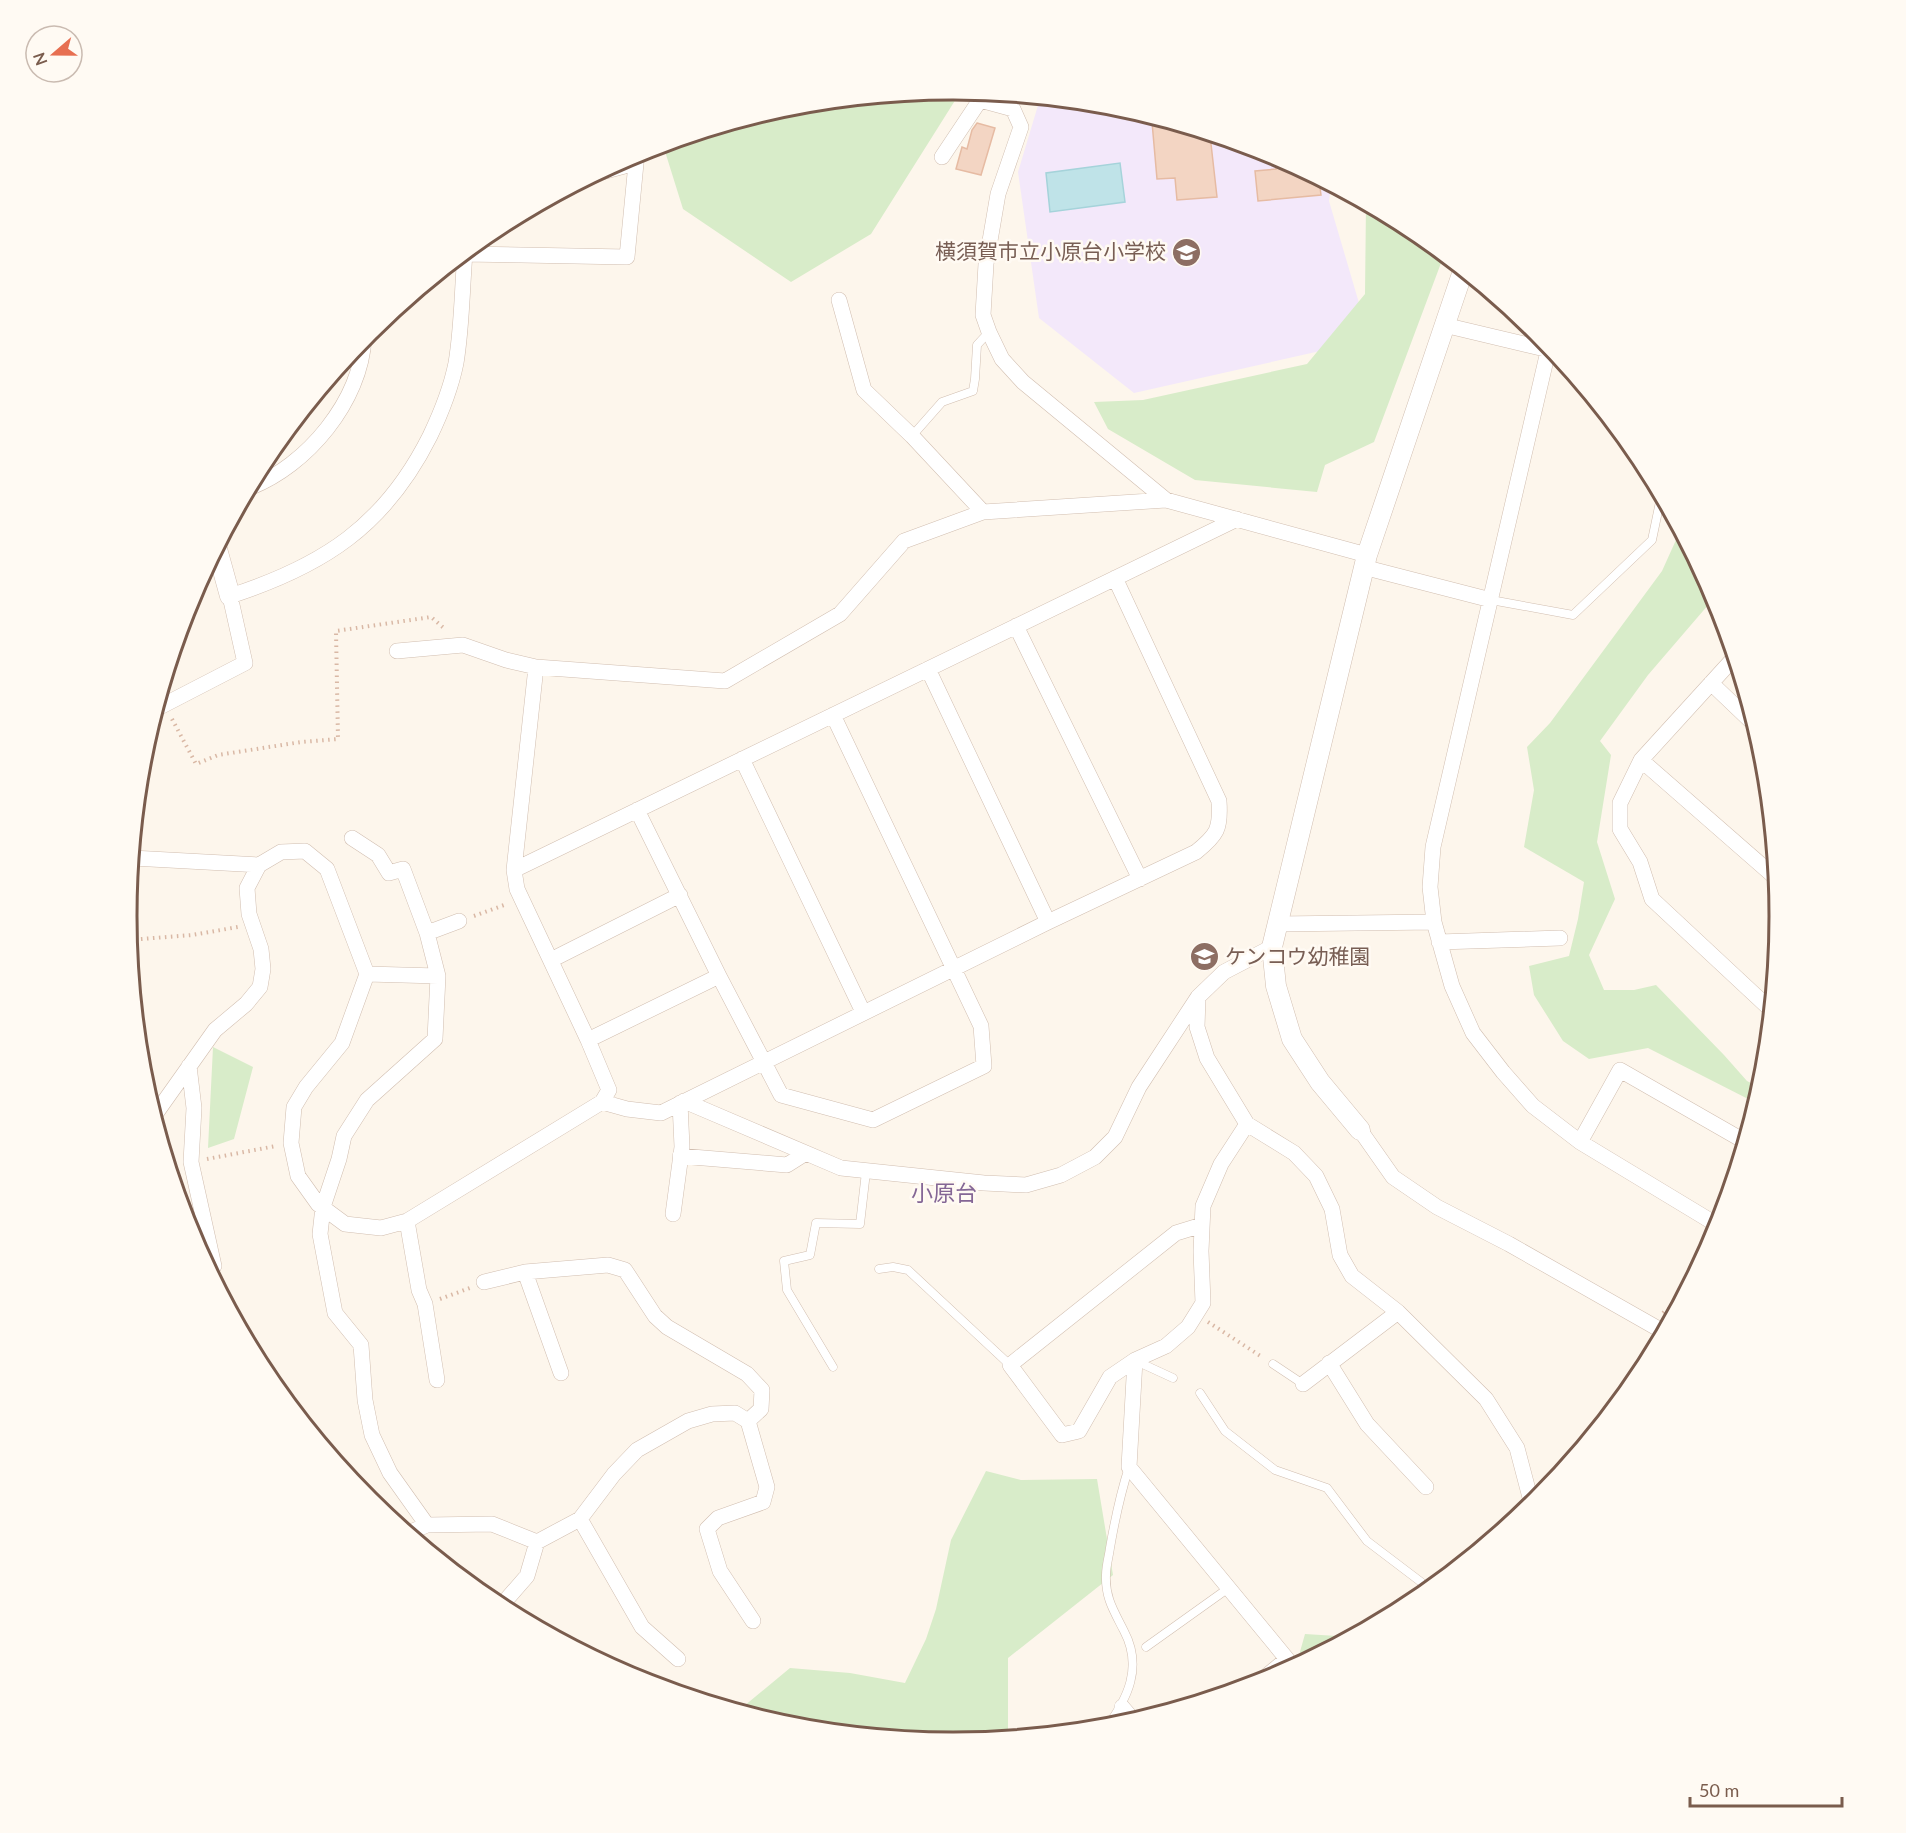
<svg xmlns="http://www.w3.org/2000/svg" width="1906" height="1833" font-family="Lato,'Noto Sans JP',sans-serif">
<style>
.education{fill:#f3e8fa}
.green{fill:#d8ecc9}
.water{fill:#bfe3e8;stroke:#a5d3da;stroke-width:1.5}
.building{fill:#f3d5c3;stroke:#e6bba3;stroke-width:1.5}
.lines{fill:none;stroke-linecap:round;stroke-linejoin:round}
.service-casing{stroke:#d1beb0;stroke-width:9}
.minor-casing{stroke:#d1beb0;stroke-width:16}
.tertiary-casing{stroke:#d1beb0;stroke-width:21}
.path{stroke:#d9b8a5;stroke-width:4;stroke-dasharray:1.5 4.5;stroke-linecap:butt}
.service{stroke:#fff;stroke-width:8}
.minor{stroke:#fff;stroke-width:15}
.tertiary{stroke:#fff;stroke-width:20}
.labels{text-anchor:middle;stroke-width:5;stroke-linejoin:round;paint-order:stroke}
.education-label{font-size:21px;fill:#785e54;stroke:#fffaf3;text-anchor:end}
.neighbourhood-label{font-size:22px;fill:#846695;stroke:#fffaf3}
.rim{fill:none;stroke:#7a5c4d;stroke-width:3}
</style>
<rect width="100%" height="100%" fill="#fdf6ec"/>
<path class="education" d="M1021,97L1115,106L1270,153L1331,186L1329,201L1359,303L1338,347L1134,393L1039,318L1018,172L1039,102Z"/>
<path class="green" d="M953,90L961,91L871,234L791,282L683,209L663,145L792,106Z
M1366,204L1412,229L1444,255L1374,442L1325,465L1317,492L1195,480L1108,429L1094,402L1143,400L1307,364L1365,294Z
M1669,510L1715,597L1648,675L1600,741L1611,755L1597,842L1615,899L1589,955L1604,990H1634L1656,985L1724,1055L1747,1081L1761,1088L1756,1103L1648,1048L1589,1059L1563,1041L1534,995L1529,966L1569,956L1578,919L1584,882L1524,847L1534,790L1527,747L1550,723L1662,571L1676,540L1667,514Z
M213,1047L253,1067L234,1139L208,1148Z
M212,1275L233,1297L236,1320Z
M986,1471L1021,1480L1097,1479L1113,1575L1008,1658V1738L953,1743L791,1727L738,1711L790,1668L850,1673L905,1683L926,1639L936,1609L951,1540Z
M1305,1634L1337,1636L1339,1643L1296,1666Z"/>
<path class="water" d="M1120,163L1125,202L1050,212L1046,173Z"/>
<path class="building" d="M1164,121L1210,135L1217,197L1177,200L1175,178L1157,179L1152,122Z
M977,123L995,128L981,175L956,169L962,147L967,149L972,130Z
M1274,156L1319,180L1321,195L1258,201L1255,171L1276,169Z"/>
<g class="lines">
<defs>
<path id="service" d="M912,436L942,402L973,391L975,379L977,345L989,332
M1491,600L1573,615L1652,540L1661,497
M879,1269L893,1267L908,1270L1010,1365
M1136,1361L1173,1378
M1273,1364L1303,1384
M833,1367L787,1290L784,1261L810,1255L816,1223L860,1224L866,1172
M1200,1393L1225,1431L1275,1470L1327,1488L1367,1541L1421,1582L1428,1591
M1146,1647L1230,1587
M1106,1728C1128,1698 1143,1667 1124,1631C1114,1611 1105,1598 1106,1575C1106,1566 1109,1556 1110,1548C1115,1519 1120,1495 1129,1467"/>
<path id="minor" d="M942,157L980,100L1013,109L1021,127L998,194L986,264L983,315L989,332L1002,359L1023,382L1166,500
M602,172L636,163
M464,254L627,257L637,153
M839,300L864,390L912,436L983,512
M1444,325L1549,350
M1549,347L1433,847L1430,887L1434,922L1452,986L1473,1033L1503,1072L1533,1106L1580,1142L1719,1226
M249,488C307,466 361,401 364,338
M1363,567L1491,600
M1016,626L1140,879
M397,651L463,645L506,660L536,667L725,681L840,614L904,541L983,512L1166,500L1367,555
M1734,658L1641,760L1620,803V829L1640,862L1652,899L1770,1009
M928,669L1048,922
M1711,683L1754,724
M156,709L245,663L230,596C323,566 385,526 430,436C441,413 451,388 456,363C462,327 462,289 465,253
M742,759L863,1012
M1641,760L1776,878
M637,810L719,976L781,1095L873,1120L984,1066L981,1026L833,715
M352,838L378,855L389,873L403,869L427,933L438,976L435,1039L367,1100L344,1136L339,1159L323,1207L320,1234L335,1313L361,1345L365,1400L372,1435L390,1473L427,1525
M132,858L259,865
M514,870L1237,519
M1278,924L1434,922
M427,933L459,921
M1439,942L1560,938
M551,960L680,895
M367,974L438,976
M1198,998L1197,1027L1207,1058L1247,1124L1294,1153L1316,1176L1332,1209L1340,1255L1352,1276L1398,1312L1486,1399L1517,1448L1532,1505
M588,1040L719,976
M189,1066L194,1108L191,1162L214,1266L208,1267
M684,1101L841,1168L984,1183L1026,1185L1061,1175L1095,1157L1115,1137L1139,1087L1198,997L1224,972L1272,947
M602,1102L627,1109L661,1113L1048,922L1196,852C1217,835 1221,829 1219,801L1115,578
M154,1116L215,1030L246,1004L260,987L263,969L261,949L249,914L247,888L259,865L281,852L305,851L327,869L367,974L342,1043L306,1087L294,1107L291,1143L298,1176L318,1204L345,1224L381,1228L407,1221L602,1102L609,1090L588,1040L517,889L514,870L536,667
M1360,1130L1393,1177L1437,1207L1509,1244L1664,1332
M1580,1142L1620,1070L1744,1141
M680,1156L787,1165L806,1153
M673,1214L682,1147L680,1103
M407,1221L419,1290L425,1304L437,1380
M1202,1225L1176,1233L1010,1365L1062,1435L1079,1431L1110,1377L1135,1360L1166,1346L1188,1327L1203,1303L1201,1251L1203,1206L1221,1164L1247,1124
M525,1272L561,1373
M484,1282L525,1272L608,1265L625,1270L655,1316L667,1327L747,1374L762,1390L761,1409L748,1421
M1135,1360L1129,1467L1287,1659L1257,1684
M1329,1363L1367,1424L1426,1487
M1303,1384L1398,1312
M580,1519L642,1627L678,1659
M408,1533L427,1525L492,1524L537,1542
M500,1607L527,1576L537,1542L580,1519L614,1474L637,1450L688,1421L712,1414L735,1413L748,1421L767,1487L763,1502L718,1518L707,1529L720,1571L753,1621
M1122,1707L1134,1721"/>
<path id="tertiary" d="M217,549L230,596
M1360,1130L1320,1082L1292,1039L1276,986L1272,947L1367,555L1463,271"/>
</defs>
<use href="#service" class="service-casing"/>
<use href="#minor" class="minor-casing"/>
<use href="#tertiary" class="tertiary-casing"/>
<path class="path" d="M172,719L196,764L218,755L301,742L338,739L336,631L431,617L445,629
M474,916L507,904
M129,940L192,935L238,927
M207,1159L276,1146
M440,1299L470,1288
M1663,1313L1667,1309L1675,1310
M1208,1322L1262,1357"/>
<use href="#service" class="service"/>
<use href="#minor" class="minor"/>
<use href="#tertiary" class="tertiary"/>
</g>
<defs>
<symbol id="school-disc" viewBox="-11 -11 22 22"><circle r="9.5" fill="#8d6e63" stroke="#fffaf3"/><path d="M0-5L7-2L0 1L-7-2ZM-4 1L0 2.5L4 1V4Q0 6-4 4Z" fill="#fff"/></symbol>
</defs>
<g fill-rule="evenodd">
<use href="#school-disc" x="1170" y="236" width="33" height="33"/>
<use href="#school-disc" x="1188" y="940" width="33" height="33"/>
</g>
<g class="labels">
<g class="education-label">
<text x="1166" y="259">横須賀市立小原台小学校</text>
<text x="1225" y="964" text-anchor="start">ケンコウ幼稚園</text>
</g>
<g class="neighbourhood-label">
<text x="944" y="1201">小原台</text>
</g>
</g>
<path d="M0 0H1906V1833H0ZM137 916a816 816 0 1 1 1632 0a816 816 0 1 1-1632 0Z" fill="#fffaf3" fill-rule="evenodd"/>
<path class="rim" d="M137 916a816 816 0 1 1 1632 0a816 816 0 1 1-1632 0Z"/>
<g transform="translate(54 54) rotate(250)"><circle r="28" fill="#fffaf3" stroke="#cabbb1" stroke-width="1.5"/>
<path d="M0-4.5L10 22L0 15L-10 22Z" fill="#e76f51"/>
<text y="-9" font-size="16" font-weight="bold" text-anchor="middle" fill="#7a5c4d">N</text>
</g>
<path d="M1690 1797v9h152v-9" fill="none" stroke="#7a5c4d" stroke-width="3"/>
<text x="1699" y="1797" font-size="18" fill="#7a5c4d" stroke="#fffaf3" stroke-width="4.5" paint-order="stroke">50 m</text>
</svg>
